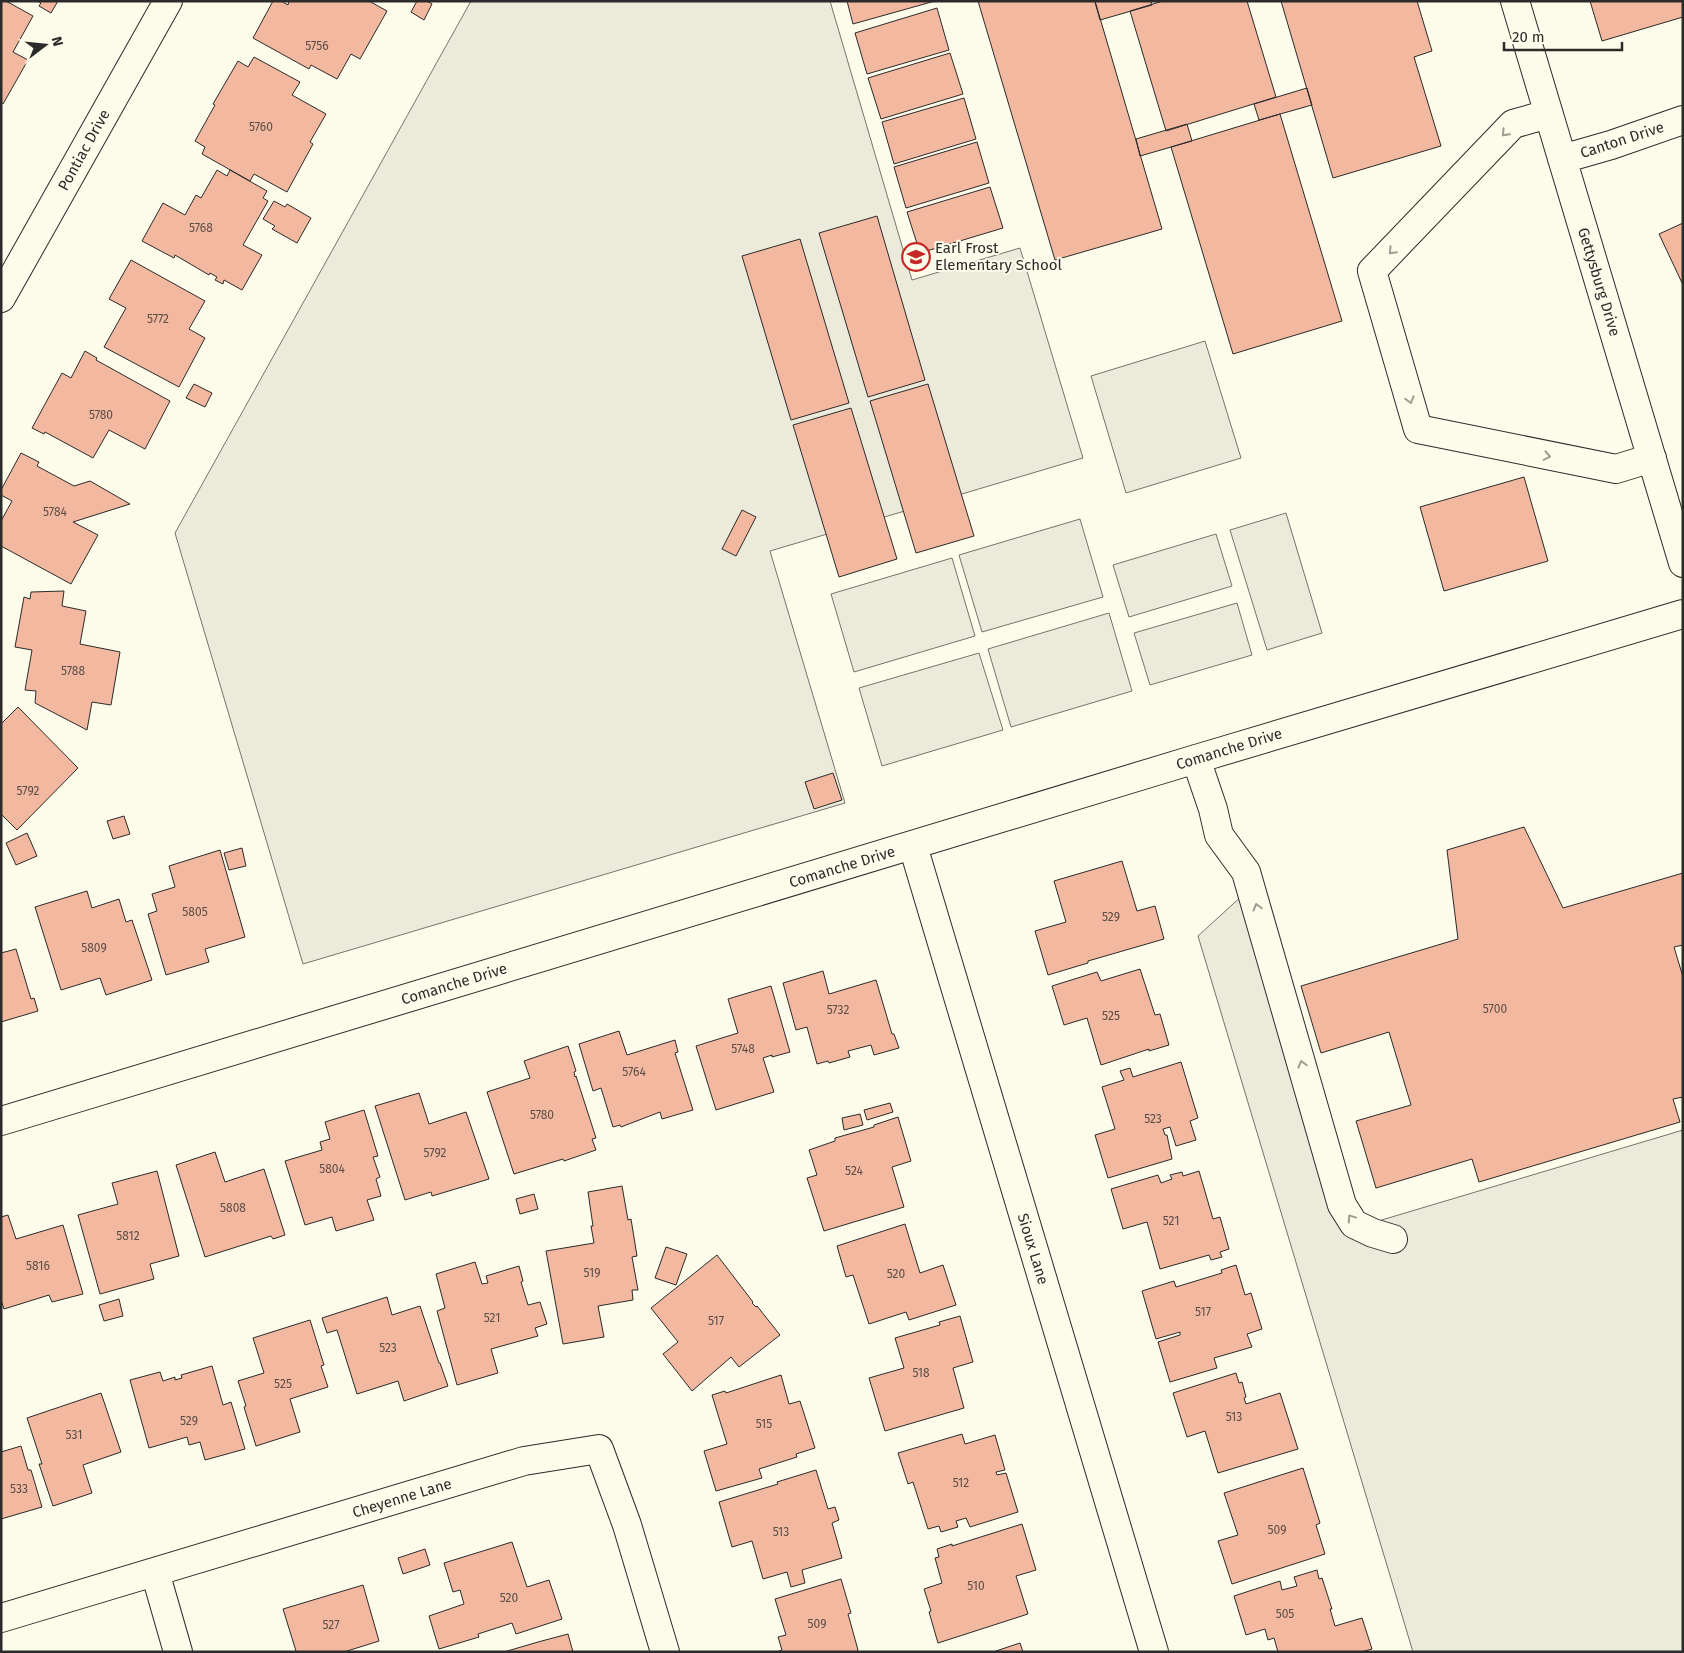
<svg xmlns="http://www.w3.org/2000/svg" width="1684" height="1653" font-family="'Fira Sans',sans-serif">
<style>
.green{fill:#ecebdb;stroke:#74746e}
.parking{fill:#eceadb;stroke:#74746e}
.building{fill:#f2b8a0;stroke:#2b2b2b}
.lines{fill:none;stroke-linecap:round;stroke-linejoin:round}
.minor-casing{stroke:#2b2b2b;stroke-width:30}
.minor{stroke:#fdfbea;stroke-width:28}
.oneway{stroke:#9e9d94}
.labels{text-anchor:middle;stroke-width:4;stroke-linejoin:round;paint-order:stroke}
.number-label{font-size:12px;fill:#5d4e48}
.street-label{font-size:15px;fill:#2b2b2b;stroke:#fdfbea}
.poi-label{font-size:15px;fill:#2b2b2b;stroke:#fdfbea;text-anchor:start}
</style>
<rect width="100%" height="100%" fill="#fdfbea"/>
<path class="green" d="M471,1H830L912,280L1020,248L1083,458L770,551L845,803L303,964L175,533Z
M1205,341L1241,458L1126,493L1091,376Z
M1286,513L1322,633L1267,650L1230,530Z
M1080,519L1103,597L982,632L959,555Z
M1216,534L1232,586L1129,617L1113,565Z
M952,558L975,636L854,672L831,594Z
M1237,603L1252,655L1150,685L1134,633Z
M1109,613L1132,691L1011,727L988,649Z
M979,653L1003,730L882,766L859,688Z"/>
<path class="parking" d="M1256,883L1356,1212L1375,1222L1683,1130V1652H1413L1198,936Z"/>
<path class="building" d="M1,1H6L33,16L13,52L28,60L3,104L1,103Z
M37,1H58L51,13L39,6L41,3Z
M273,1H281L288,5L289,1H369L387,11L360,59L351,54L337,79L311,65L309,69L253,38Z
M417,1H427L432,4L424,20L411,12Z
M847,1H935L853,24Z
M978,1H1095L1162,229L1055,260Z
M1098,1H1151L1152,5L1100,20L1095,2Z
M1163,1H1247L1276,97L1166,131L1130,11Z
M1281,1H1417L1432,51L1414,57L1441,146L1333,178Z
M1590,1H1683V17L1602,41Z
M937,8L949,50L867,74L855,33Z
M950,53L963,94L881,119L868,78Z
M254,57L300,82L292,95L326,114L310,142L313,144L287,192L254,174L250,181L202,154L205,147L195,141L215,105L213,104L238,61L248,67Z
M1307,88L1312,105L1259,120L1254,104Z
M964,98L976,139L894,164L882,122Z
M1280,114L1342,321L1233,354L1171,147Z
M1187,124L1192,141L1140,156L1136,139Z
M977,142L989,183L906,208L894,167Z
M217,170L227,176L230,170L267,191L263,198L268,201L243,245L262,255L242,290L224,280L223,284L215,280L217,277L210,273L209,275L175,255L174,258L142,241L163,203L185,215L196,195L201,198Z
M990,187L1003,228L920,253L907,212Z
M274,201L285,207L287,204L311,218L297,243L272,229L275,226L263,219Z
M877,216L925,380L868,397L819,233Z
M1683,223V285L1659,234Z
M800,239L849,403L791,420L742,256Z
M131,260L205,301L189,329L205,338L179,387L104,347L126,308L109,299Z
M85,351L97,358L96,360L170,401L145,449L109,430L93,458L45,432L44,434L32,428L62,373L71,378Z
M194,384L212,393L205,407L186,398Z
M928,384L974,536L916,553L870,401Z
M851,408L897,559L839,577L793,425Z
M21,453L39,462L37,466L74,486L90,481L130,504L73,522L98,535L71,584L1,546V521L12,501L1,495V490Z
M1524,477L1548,561L1444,591L1420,507Z
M742,510L756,517L736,556L722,549Z
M64,591L62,606L86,611L80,644L120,652L111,705L92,702L87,730L35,703L36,691L25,690L32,650L15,647L24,597L30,599L31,592Z
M18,707L78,768L17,830L1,814V724Z
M833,773L842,800L814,809L805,782Z
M124,816L130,834L113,839L107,821Z
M1524,827L1563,908L1683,873V945L1674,947L1683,977V1097L1673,1099L1680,1122L1479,1182L1472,1159L1376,1188L1356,1121L1411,1105L1389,1032L1321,1053L1301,986L1458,939L1447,850Z
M27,833L37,856L16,865L6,843Z
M242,848L246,866L229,870L224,853Z
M220,850L245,937L205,949L209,962L166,975L148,914L157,911L152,894L175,887L169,866Z
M1122,861L1137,911L1155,906L1164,939L1088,961V963L1048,975L1035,931L1066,922L1054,881Z
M87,891L92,908L119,899L126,922L132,920L152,980L106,995L100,978L61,990L35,907Z
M16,949L31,999L34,998L38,1011L1,1022V953Z
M1140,969L1155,1015L1160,1014L1169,1045L1149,1051V1049L1101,1065L1087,1018L1064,1025L1052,986L1097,972L1101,981Z
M823,971L829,994L876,980L892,1034H894L899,1048L874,1055L871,1045L848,1051L850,1057L829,1063L828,1061L817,1064L807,1027L796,1030L783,983Z
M771,986L790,1052L772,1057V1055L763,1058L774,1092L716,1110L696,1046L738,1033L728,999Z
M619,1031L627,1055L675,1040L678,1052L675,1053L693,1110L662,1119L660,1112L621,1127L620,1125L613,1127L601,1088L593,1091L579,1044Z
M568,1046L576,1071L574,1072L575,1077L576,1076L596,1138L592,1139L596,1150L564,1161L563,1159L514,1174L487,1092L530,1078L524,1061Z
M1181,1062L1198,1118L1190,1121L1196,1140L1176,1146L1170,1127L1163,1129L1165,1135H1167L1172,1159L1108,1178L1095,1135L1115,1129L1102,1087L1124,1080L1120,1071L1130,1068L1133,1077Z
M419,1093L429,1124L466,1112L489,1179L432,1196L431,1192L405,1200L375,1106Z
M890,1103L893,1112L867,1120L864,1110Z
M364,1110L378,1156L373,1157L380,1177L376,1179L381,1196L367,1200L374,1220L336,1231L332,1217L305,1225L285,1161L322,1150L320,1142L330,1139L325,1122Z
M860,1114L863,1125L844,1130L842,1118Z
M898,1117L911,1161L892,1167L904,1207L824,1231L807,1178L817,1175L809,1150L835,1141V1138L874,1127V1125Z
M215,1152L225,1182L264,1169L285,1235L273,1239L271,1236L205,1257L176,1165Z
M157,1171L179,1256L150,1264L154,1279L100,1294L78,1215L118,1204L112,1183Z
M1199,1171L1213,1219L1220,1217L1229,1249L1220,1252L1222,1257L1211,1260L1209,1255L1160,1269L1147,1222L1123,1229L1111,1189L1158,1175L1161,1183L1172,1179L1170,1175L1182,1172L1183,1176Z
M622,1186L628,1220L631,1219L637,1256L632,1257L638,1290H632L633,1300L598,1306L604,1337L563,1344L546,1251L594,1243L591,1226H593L588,1192Z
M534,1194L538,1209L520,1214L516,1199Z
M8,1215L16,1239L63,1225L83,1294L52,1302L49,1295L4,1309L1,1300V1217Z
M905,1224L920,1273L943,1265L956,1305L909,1320L906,1312L869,1324L853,1275L846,1277L837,1246Z
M666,1247L687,1254L676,1285L655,1278Z
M717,1255L753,1302L752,1303L756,1307L757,1306L780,1335L739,1367L731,1357L692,1391L663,1354L678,1342L651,1308Z
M475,1262L482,1284L488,1283L486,1276L519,1266L523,1281L521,1282L528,1305L540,1302L547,1324L535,1328L538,1336L491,1349L498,1373L457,1385L437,1311L445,1308L436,1274Z
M1236,1265L1245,1295L1251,1293L1262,1329L1247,1334L1252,1347L1214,1358L1217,1368L1170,1382L1158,1342L1180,1335V1332L1156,1339L1142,1291L1174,1281L1176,1287L1222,1273L1221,1270Z
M387,1297L392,1315L420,1306L439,1363H440L448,1386L404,1401L398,1381L357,1394L337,1330L327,1333L322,1318Z
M119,1299L123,1316L104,1321L99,1305Z
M960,1316L973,1362L953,1368L964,1408L885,1431L869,1378L904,1368L895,1338L940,1325L939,1322Z
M310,1320L324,1365L321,1366L328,1387L290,1399L300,1432L256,1446L244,1407L246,1406L238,1381L264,1373L253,1338Z
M212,1366L223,1405L231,1402L245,1449L205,1460L200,1442L189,1445L187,1437L149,1448L130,1380L160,1372L163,1381L175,1377V1380L182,1378L181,1375Z
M1236,1373L1239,1383L1242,1382L1246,1397L1244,1398L1246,1404L1280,1393L1298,1449L1218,1473L1205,1431L1187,1437L1173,1393Z
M781,1375L789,1404L800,1401L815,1448L796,1454L797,1457L759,1469L762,1478L716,1491L704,1451L727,1444L712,1395L725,1391L726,1393Z
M101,1393L121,1452L83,1465L92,1493L53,1506L39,1464H42L27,1418Z
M962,1434L965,1444L995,1435L1005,1470L996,1472L997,1475L1006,1473L1018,1512L970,1527L966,1518L956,1521L958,1527L941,1532L939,1526L928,1529L913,1482L908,1484L898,1453Z
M21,1446L28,1470H31L42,1507L1,1519V1452Z
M1303,1468L1320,1523L1316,1525L1325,1554L1232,1584L1218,1541L1238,1535L1224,1493Z
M816,1470L828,1509L835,1507L839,1520L832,1523L842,1558L802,1570L805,1583L791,1587L787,1572L763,1579L752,1541L732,1547L719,1502L778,1484L777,1482Z
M1022,1524L1036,1570L1016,1576L1028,1614L938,1643L929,1612L931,1611L924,1589L942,1583L935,1558L939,1557L937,1549L952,1544V1546Z
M512,1542L527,1587L549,1580L562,1619L516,1634L512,1623L478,1634L479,1637L439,1649L429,1616L464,1604L460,1590L453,1592L444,1563Z
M425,1549L430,1565L403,1574L398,1558Z
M1317,1570L1319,1579L1322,1578L1332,1609H1330L1335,1626L1362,1618L1372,1649L1361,1652H1278L1274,1638L1268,1640L1265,1629L1246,1635L1234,1596L1280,1581L1282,1590L1297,1586L1294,1577Z
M841,1579L851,1613L848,1614L858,1650L856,1652H776L782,1650L778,1637L786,1635L775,1599Z
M363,1585L379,1641L344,1652H294L296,1651L283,1609Z
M568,1634L573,1652H504L538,1642Z
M1020,1643L1023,1652H993Z"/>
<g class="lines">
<defs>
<path id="minor" d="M1515,1L1683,563
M1548,114L1513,124L1372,271L1418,429L1616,469L1652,458
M1562,159L1611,145L1683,120
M1,298L168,1
M1196,759L1213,809L1219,835L1246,872L1342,1205L1354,1224L1373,1233L1393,1239
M913,846L1154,1652
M1,1121L1196,759L1683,614
M155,1572L178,1652
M1,1618L524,1461L599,1449L627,1525L665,1652"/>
</defs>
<use href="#minor" class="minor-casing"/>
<use href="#minor" class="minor"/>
</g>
<defs><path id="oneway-chevron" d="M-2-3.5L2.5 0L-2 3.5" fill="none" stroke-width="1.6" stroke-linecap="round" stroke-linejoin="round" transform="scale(1.25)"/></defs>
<g class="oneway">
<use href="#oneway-chevron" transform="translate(1505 133) rotate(134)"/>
<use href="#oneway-chevron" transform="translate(1392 251) rotate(134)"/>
<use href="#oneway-chevron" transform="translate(1410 400) rotate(74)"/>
<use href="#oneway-chevron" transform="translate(1547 456) rotate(11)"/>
<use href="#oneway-chevron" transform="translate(1257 907) rotate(-106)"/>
<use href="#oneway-chevron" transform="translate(1302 1064) rotate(-106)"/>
<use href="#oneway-chevron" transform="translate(1351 1218) rotate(-124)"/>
</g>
<defs>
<symbol id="school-ring" viewBox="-11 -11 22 22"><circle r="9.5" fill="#fdfbea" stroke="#c62828" stroke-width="1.5"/><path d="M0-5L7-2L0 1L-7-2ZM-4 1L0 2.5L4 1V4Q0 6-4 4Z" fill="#c62828"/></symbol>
</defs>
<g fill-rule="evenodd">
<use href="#school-ring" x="900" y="241" width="32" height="32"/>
</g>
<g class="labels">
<g class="number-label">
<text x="317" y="50">5756</text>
<text x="261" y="131">5760</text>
<text x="201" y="232">5768</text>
<text x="158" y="323">5772</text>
<text x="101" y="419">5780</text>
<text x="55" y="516">5784</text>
<text x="73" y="675">5788</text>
<text x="28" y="795">5792</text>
<text x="195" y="916">5805</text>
<text x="1111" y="921">529</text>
<text x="94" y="952">5809</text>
<text x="1495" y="1013">5700</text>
<text x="838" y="1014">5732</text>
<text x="1111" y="1020">525</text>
<text x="743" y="1053">5748</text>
<text x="634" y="1076">5764</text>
<text x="542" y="1119">5780</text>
<text x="1153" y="1123">523</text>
<text x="435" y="1157">5792</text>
<text x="332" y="1173">5804</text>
<text x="854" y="1175">524</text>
<text x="233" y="1212">5808</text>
<text x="1171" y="1225">521</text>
<text x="128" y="1240">5812</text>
<text x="38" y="1270">5816</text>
<text x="592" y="1277">519</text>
<text x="896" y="1278">520</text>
<text x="1203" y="1316">517</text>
<text x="492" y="1322">521</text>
<text x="716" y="1325">517</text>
<text x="388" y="1352">523</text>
<text x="921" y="1377">518</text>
<text x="283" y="1388">525</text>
<text x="1234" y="1421">513</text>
<text x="189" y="1425">529</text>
<text x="764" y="1428">515</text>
<text x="74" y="1439">531</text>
<text x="961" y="1487">512</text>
<text x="19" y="1493">533</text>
<text x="1277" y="1534">509</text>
<text x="781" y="1536">513</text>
<text x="976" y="1590">510</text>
<text x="509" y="1602">520</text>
<text x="1285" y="1618">505</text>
<text x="817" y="1628">509</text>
<text x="331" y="1629">527</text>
</g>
<g class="street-label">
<text transform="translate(1622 140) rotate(-18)" y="5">Canton Drive</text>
<text transform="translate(84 150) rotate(-61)" y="5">Pontiac Drive</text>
<text transform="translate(1599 282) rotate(73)" y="5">Gettysburg Drive</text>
<text transform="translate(1229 749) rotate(-17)" y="5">Comanche Drive</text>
<text transform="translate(842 867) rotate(-17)" y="5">Comanche Drive</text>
<text transform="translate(454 984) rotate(-17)" y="5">Comanche Drive</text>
<text transform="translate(1033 1249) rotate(73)" y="5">Sioux Lane</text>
<text transform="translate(402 1498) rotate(-17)" y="5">Cheyenne Lane</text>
</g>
<g class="poi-label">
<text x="935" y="253">Earl Frost<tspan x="935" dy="17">Elementary School</tspan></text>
</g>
</g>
<rect width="1684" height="1653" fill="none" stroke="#2b2b2b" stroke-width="5"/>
<g transform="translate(45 45) rotate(74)" stroke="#fdfbea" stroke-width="4" paint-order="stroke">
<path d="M0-4L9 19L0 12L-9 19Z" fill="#2b2b2b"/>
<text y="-8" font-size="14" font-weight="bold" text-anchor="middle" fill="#2b2b2b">N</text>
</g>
<path d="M1504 42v8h118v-8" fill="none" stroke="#2b2b2b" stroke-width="2.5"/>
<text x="1512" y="42" font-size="15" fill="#2b2b2b" stroke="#fdfbea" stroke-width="4" paint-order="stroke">20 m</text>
</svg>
